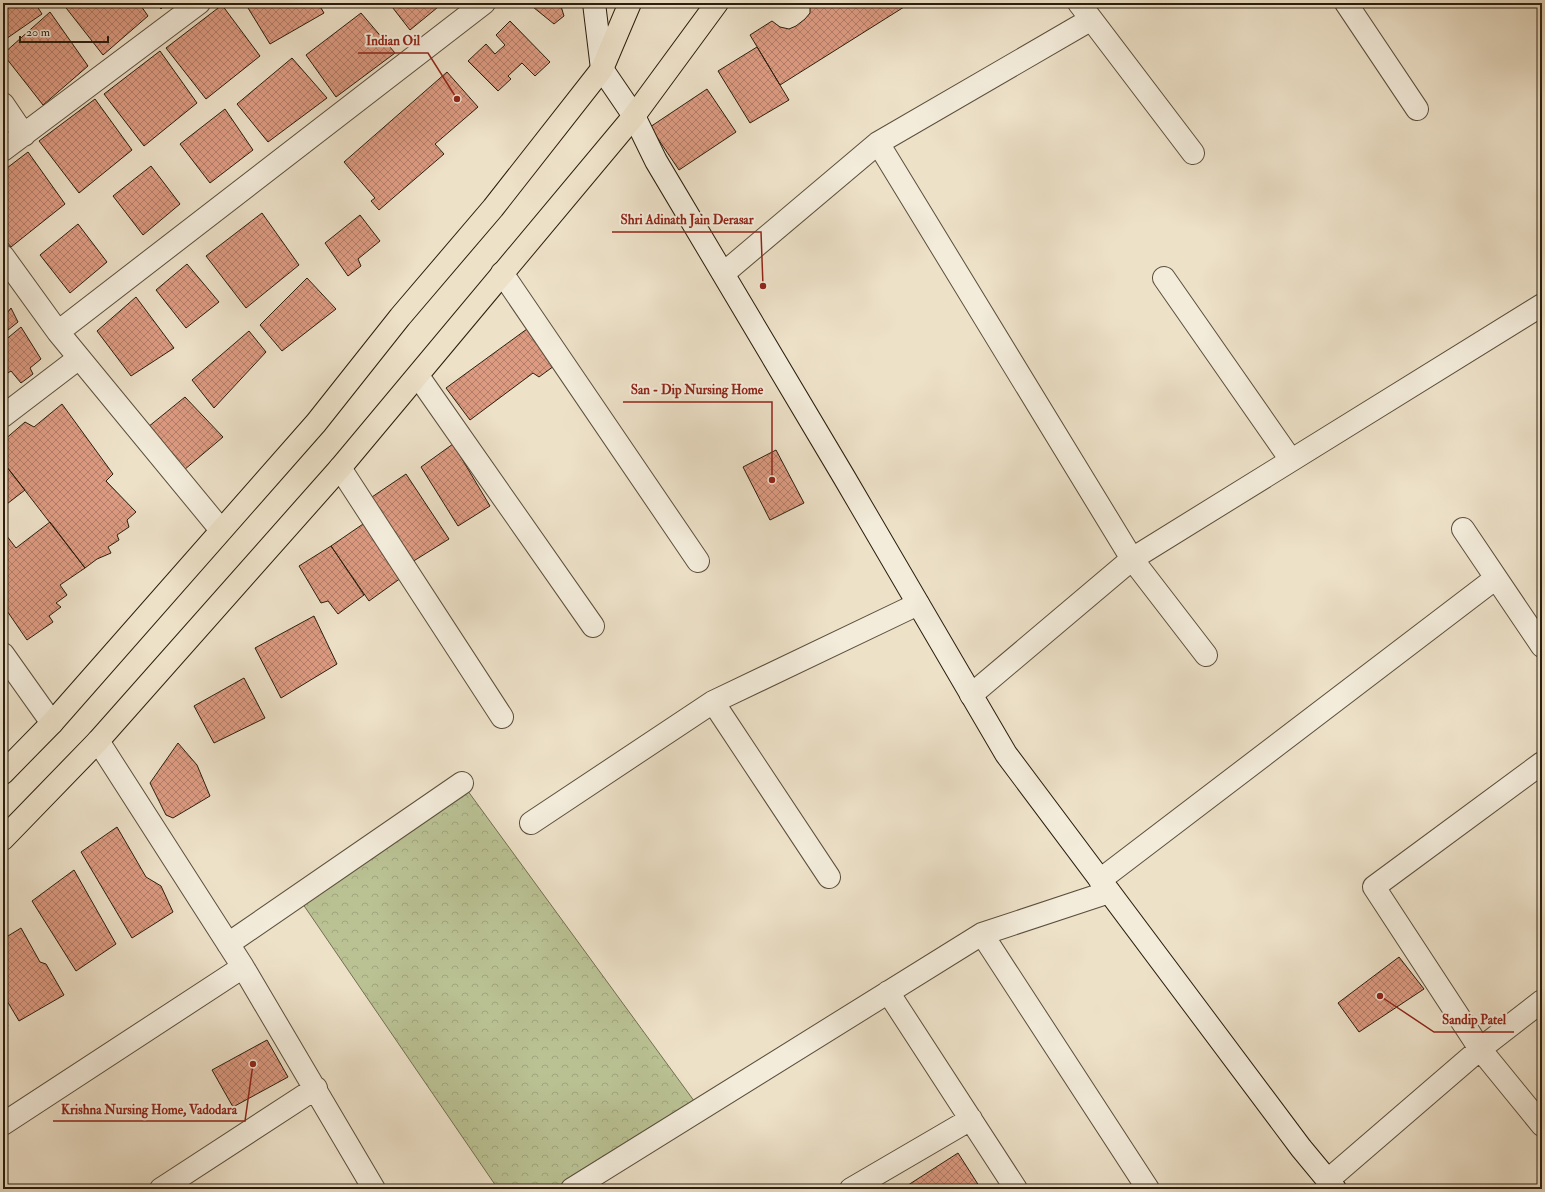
<svg xmlns="http://www.w3.org/2000/svg" width="1545" height="1192" font-family="'IM FELL Double Pica',serif">
<style>
.park{fill:url(#park-crowns);stroke:#727050}
.building{fill:url(#building-cross-hatch);stroke:#2b1e0d}
.lines{fill:none;stroke-linecap:round;stroke-linejoin:round}
.street-casing{stroke:#5c4f3c;stroke-width:24}
.secondary-casing{stroke:#2b1e0d;stroke-width:24}
.highway-casing{stroke:#2b1e0d;stroke-width:24}
.street{stroke:#f3ecdb;stroke-width:22}
.secondary{stroke:#f3ecdb;stroke-width:22}
.highway{stroke:#ede1c8;stroke-width:22}
.leader{fill:none;stroke:#8f2418;stroke-width:1.5}
.callout-dot{fill:#8f2418;stroke:#f3ecdb;stroke-width:1.5}
.callout-label{font-size:13px;text-anchor:middle;font-weight:bold;fill:#8f2418;stroke:#f3ecdb;stroke-width:4;stroke-linejoin:round;paint-order:stroke}
</style>
<defs>
<pattern id="park-crowns" width="20" height="18" patternUnits="userSpaceOnUse"><rect width="20" height="18" fill="#bac294"/><path d="M2 6a3 3 0 1 1 6 0M12 15a3 3 0 1 1 6 0" fill="none" stroke="#a0a67e"/></pattern>
<pattern id="building-cross-hatch" width="8" height="8" patternUnits="userSpaceOnUse"><rect width="8" height="8" fill="#dd9b82"/><path d="M0 0l8 8M0 8l8-8" fill="none" stroke="#b37e69"/></pattern>
</defs>
<rect width="100%" height="100%" fill="#ede1c8"/>
<filter id="stains"><feTurbulence type="fractalNoise" baseFrequency=".005" numOctaves="4"/><feColorMatrix values="0 0 0 0 .2 0 0 0 0 .09 0 0 0 0 .02 0 0 0 .5 -.17"/></filter>
<radialGradient id="worn" r=".72"><stop offset=".6" stop-color="#630" stop-opacity="0"/><stop offset="1" stop-color="#630" stop-opacity=".3"/></radialGradient>
<path class="park" d="M462,783L700,1109L573,1189H498L296,894Z"/>
<path class="building" d="M3,3H35L42,14L3,41Z
M139,3L148,16L103,55L63,4Z
M156,3H167L161,9Z
M256,3H318L324,13L270,44L248,8Z
M389,3H443L410,30Z
M528,3H560L564,16L554,24Z
M810,3H902L904,7L780,85L750,35L772,21L780,27L789,29L796,26L805,19L810,13Z
M222,5L260,56L206,99L166,48Z
M50,12L88,66L43,105L3,54Z
M361,13L395,53L336,97L306,55Z
M510,21L550,62L535,76L522,63L508,76L511,79L498,91L468,61L486,44L495,54L505,45L496,35Z
M757,47L789,100L750,123L718,71Z
M160,51L197,103L144,146L104,94Z
M292,58L327,98L268,142L237,104Z
M447,72L478,107L435,144L444,154L379,210L371,201L375,198L344,162Z
M707,89L736,132L679,170L650,127Z
M95,99L132,150L79,193L39,141Z
M225,109L253,150L210,183L180,144Z
M28,152L65,204L11,247L3,237V171Z
M151,166L180,204L143,235L113,196Z
M262,213L299,265L246,308L206,256Z
M360,215L380,241L358,259L361,266L348,276L325,243Z
M78,224L107,262L70,293L40,255Z
M187,264L219,302L186,328L156,290Z
M307,278L336,309L282,351L260,325Z
M136,297L174,348L131,376L97,331Z
M3,308L7,313L11,308L18,322L3,334Z
M21,327L41,359L30,368L33,374L21,383L11,371L3,376V342Z
M527,329L554,366L539,377L533,373L470,420L446,388Z
M249,331L266,352L214,408L192,380Z
M185,397L223,437L184,470L148,427Z
M62,404L113,474L106,481L136,512L127,520L129,527L117,535L119,540L108,547L111,553L97,559L85,568L3,462V441L25,422L34,427Z
M453,444L490,506L458,526L421,467Z
M776,450L804,503L770,520L743,467Z
M3,462L25,490L3,507Z
M406,474L449,539L412,562L369,499Z
M50,522L85,568L60,585L67,595L56,603L61,607L49,616L53,622L27,640L3,605V531L16,548Z
M366,522L401,578L369,601L331,546Z
M331,546L364,595L338,614L328,601L321,603L299,566Z
M314,616L337,664L281,698L255,648Z
M244,678L265,718L214,743L194,706Z
M178,743L197,765L210,796L173,818L166,815L150,783Z
M117,827L146,877L161,886L173,912L132,938L81,852Z
M74,870L116,944L76,971L32,901Z
M21,928L40,962L46,964L64,995L19,1021L3,994L5,986L3,983V939Z
M1399,957L1424,989L1359,1032L1338,1003Z
M3,1018L8,1026L3,1029Z
M267,1040L288,1077L233,1107L212,1070Z
M958,1153L981,1189H907L905,1187Z"/>
<g class="lines">
<defs>
<path id="street" d="M1079,3L1193,153
M1346,3L1417,109
M3,104L24,135
M878,143L1132,559L1206,655
M3,150L199,3
M3,256L58,332L221,530
M502,273L698,561
M724,273L878,143L1090,20
M1164,278L1291,460
M58,332L484,3
M418,376L593,626
M3,416L79,358
M340,468L502,717
M1463,529L1542,646
M3,654L52,723
M971,695L1132,559L1542,305
M713,702L829,877
M98,741L243,967L374,1189
M1542,763L1374,887L1480,1049L1542,1125
M531,823L713,702L918,604
M1100,880L1496,578
M982,934L1148,1189
M228,944L462,783
M888,992L1016,1189
M3,1124L243,967
M1328,1180L1480,1049L1542,1001
M161,1189L316,1088
M572,1189L982,934L1109,892
M851,1189L971,1119"/>
<path id="secondary" d="M594,3L602,69L634,116L656,161L844,477L1006,754L1301,1148L1335,1189"/>
<path id="highway" d="M3,773L52,723L316,423L400,317L493,208L602,69L630,3
M3,839L98,741L340,468L634,116L717,3"/>
</defs>
<use href="#street" class="street-casing"/>
<use href="#secondary" class="secondary-casing"/>
<use href="#highway" class="highway-casing"/>
<use href="#street" class="street"/>
<use href="#secondary" class="secondary"/>
<use href="#highway" class="highway"/>
</g>
<path class="leader" d="M457 99L428 53H358M763 286L761 232H612M772 480L772 402H623M1380 996L1434 1032H1514M253 1064L245 1121H53"/>
<g class="callout-dot">
<circle cx="457" cy="99" r="4"/>
<circle cx="763" cy="286" r="4"/>
<circle cx="772" cy="480" r="4"/>
<circle cx="1380" cy="996" r="4"/>
<circle cx="253" cy="1064" r="4"/>
</g>
<g class="callout-label">
<text x="393" y="45">Indian Oil</text>
<text x="687" y="224">Shri Adinath Jain Derasar</text>
<text x="697" y="394">San - Dip Nursing Home</text>
<text x="1474" y="1024">Sandip Patel</text>
<text x="149" y="1114">Krishna Nursing Home, Vadodara</text>
</g>
<rect width="1545" height="1192" fill="none" stroke="#ede1c8" stroke-width="16"/>
<rect x="4" y="4" width="1537" height="1184" fill="none" stroke="#2b1e0d" stroke-width="2"/>
<rect x="8" y="8" width="1529" height="1176" fill="none" stroke="#2b1e0d"/>
<path d="M20 36v6h88v-6" fill="none" stroke="#2b1e0d" stroke-width="2"/>
<text x="26" y="36" font-size="12" fill="#2b1e0d" stroke="#f3ecdb" stroke-width="3" paint-order="stroke">20 m</text>
<rect width="100%" height="100%" filter="url(#stains)"/>
<rect width="100%" height="100%" fill="url(#worn)"/>
</svg>
